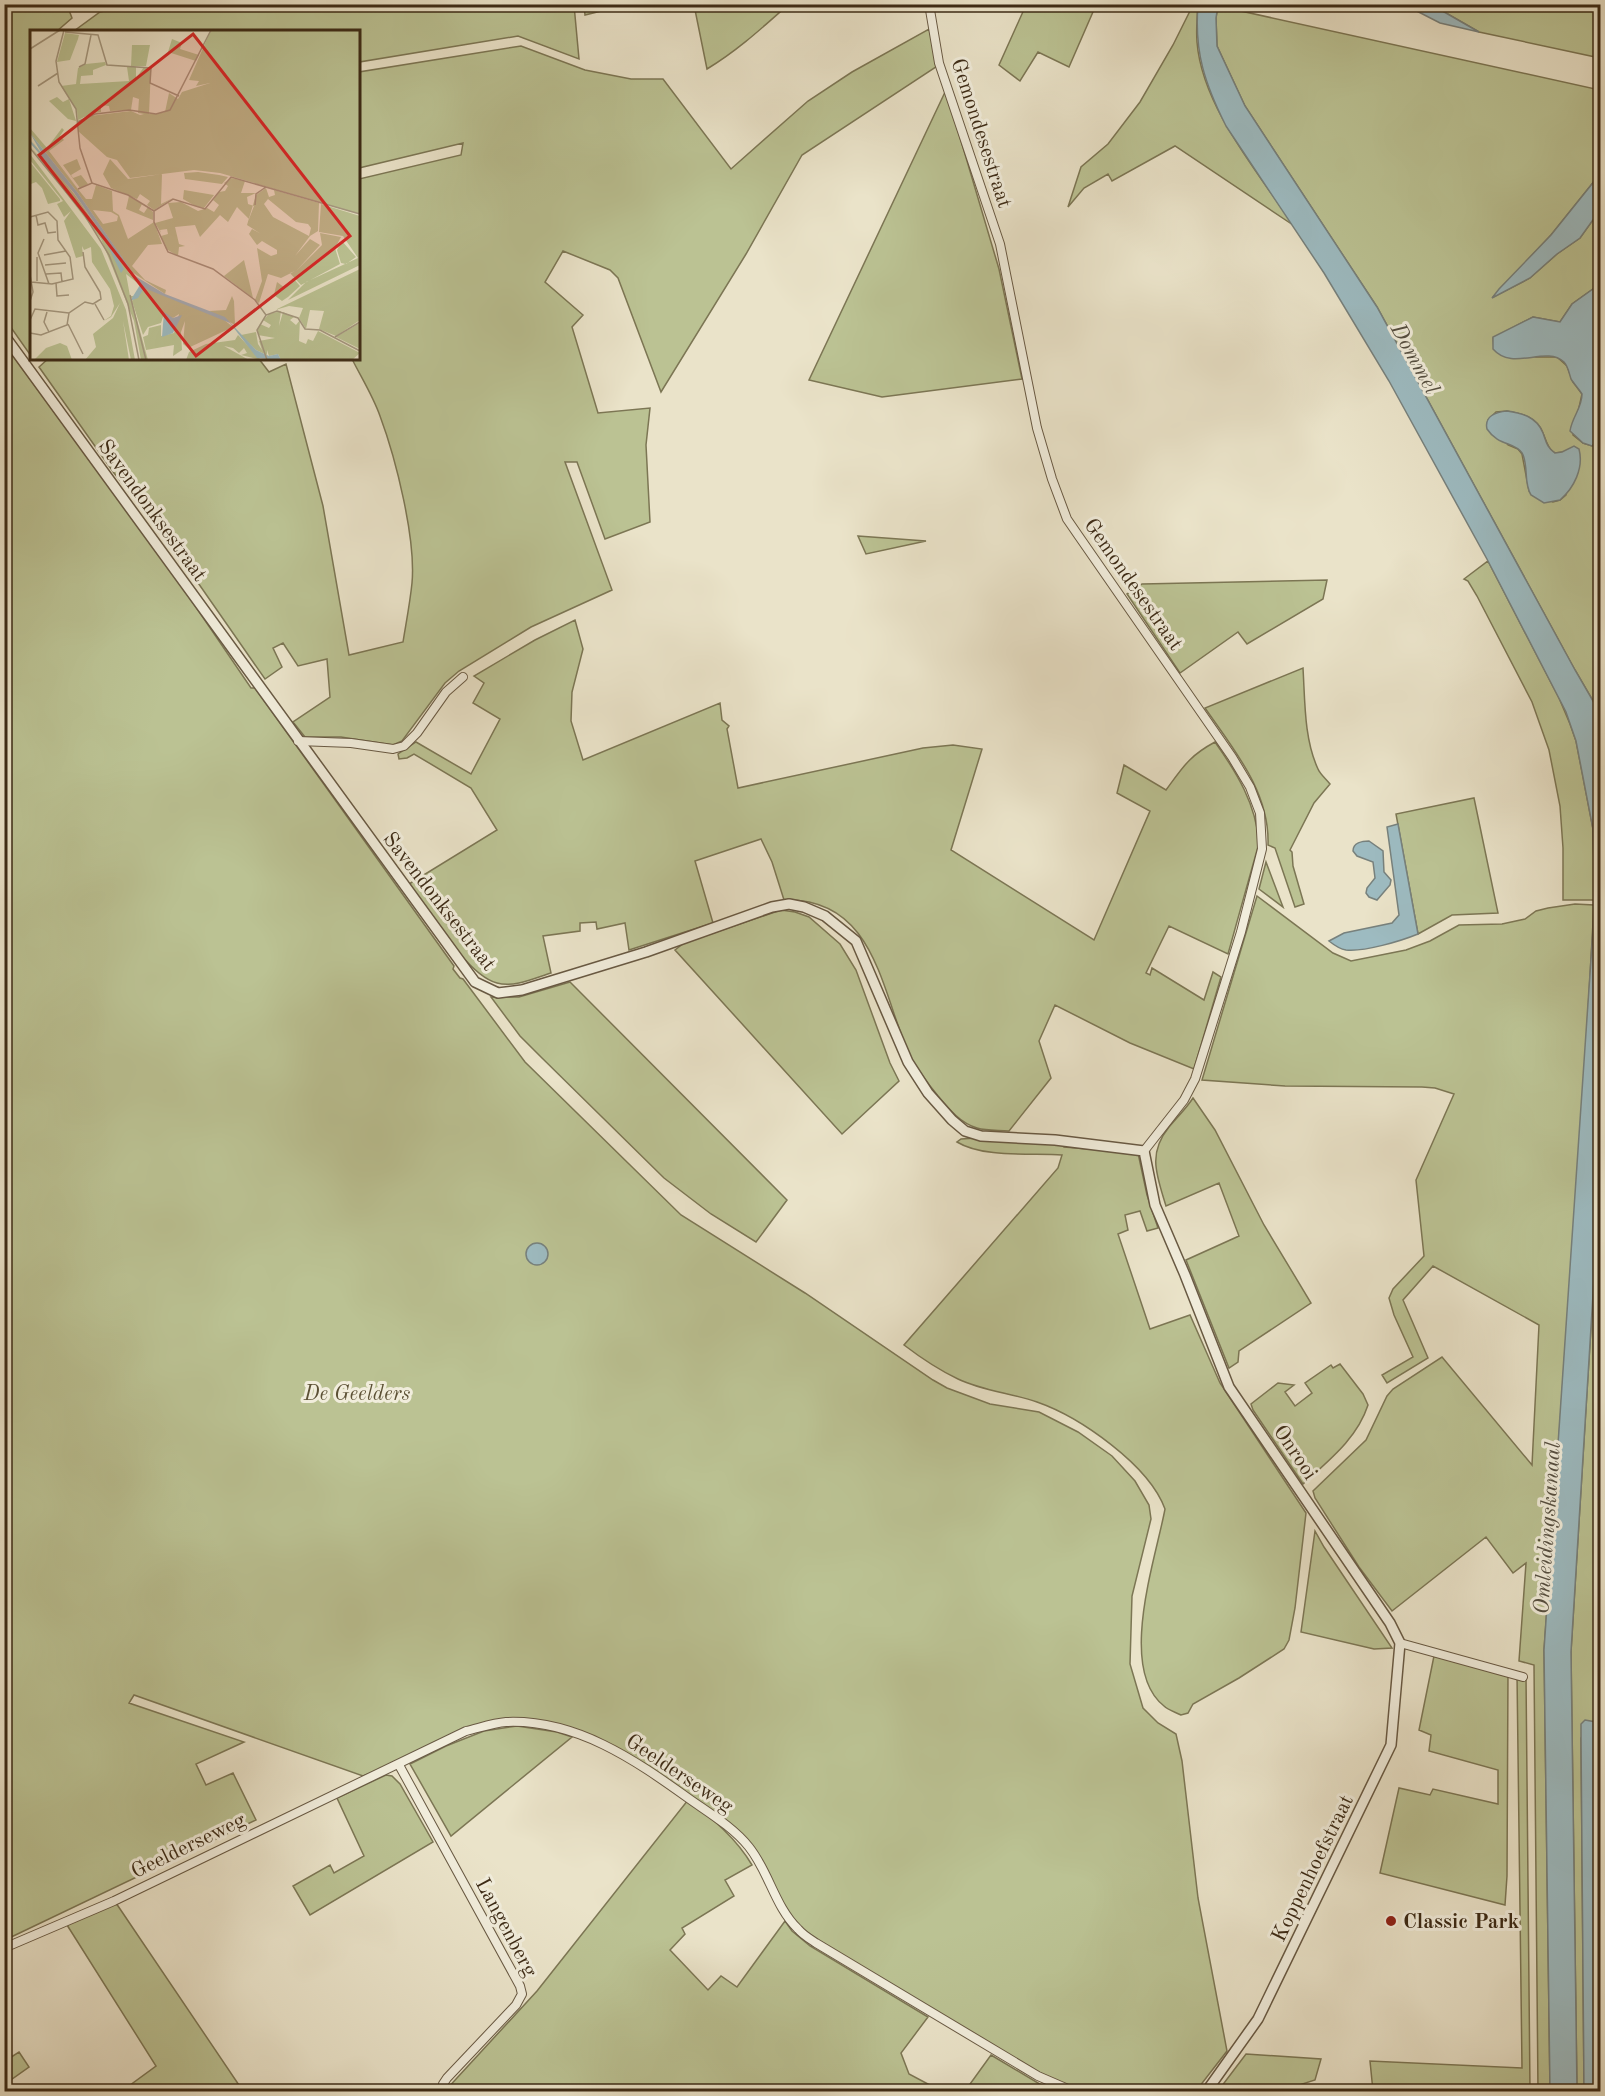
<svg xmlns="http://www.w3.org/2000/svg" width="1605" height="2096" font-family="'Old Standard TT',serif">
<style>
.green{fill:#bbc293;stroke:#7c7654;stroke-width:1.5;fill-rule:evenodd}
.water{fill:#9dbbc1;stroke:#77817d;stroke-width:1.5}
.lines{fill:none;stroke-linecap:round;stroke-linejoin:round}
.minor-casing{stroke:#685943;stroke-width:10}
.tertiary-casing{stroke:#685943;stroke-width:12}
.minor{stroke:#f1eddc;stroke-width:8}
.tertiary{stroke:#f1eddc;stroke-width:9}
.poi-dot{fill:#8f2418;stroke:#f1eddc;stroke-width:2}
.labels{text-anchor:middle;stroke-width:6;stroke-linejoin:round;paint-order:stroke}
.street-label{font-size:21px;fill:#3d2b16;stroke:#f1eddc}
.park-label{font-size:21px;font-style:italic;fill:#5c5135;stroke:#f1eddc}
.poi-label{font-size:21px;font-weight:bold;fill:#3d2b16;stroke:#f1eddc;text-anchor:start}
.water-label{font-size:22px;font-style:italic;fill:#554f41;stroke:#f1eddc}
.inset-road{fill:none;stroke:#a59981;stroke-width:1.5}
.view{fill:#d62828;fill-opacity:0.15;stroke:#d62828;stroke-width:3}
.inset-edge{fill:none;stroke:#3d2b16;stroke-width:3}
</style>
<rect width="100%" height="100%" fill="#eae3c9"/>
<filter id="stains"><feTurbulence type="fractalNoise" baseFrequency=".00333" numOctaves="4"/><feColorMatrix values="0 0 0 0 .2 0 0 0 0 .09 0 0 0 0 .02 0 0 0 .5 -.17"/></filter>
<radialGradient id="worn" r=".72"><stop offset=".6" stop-color="#630" stop-opacity="0"/><stop offset="1" stop-color="#630" stop-opacity=".3"/></radialGradient>
<path class="green" d="M584,4H626V5L585,15Z
M4,5H67L72,18L57,31L32,32L31,356L5,319Z
M133,5H574L579,59L518,36L359,62L358,32L74,31L100,12Z
M694,5V4L788,5C762,28 737,51 707,69Z
M1026,5H1096L1069,67L1038,52L1020,81L999,65Z
M1193,5H1198C1197,17 1196,29 1197,42C1202,107 1258,172 1293,225L1175,146L1112,181L1108,174L1084,188L1068,207L1081,167L1108,144L1140,102L1173,45Z
M1432,5H1600V58L1479,32Z
M1218,6L1600,90V174L1551,235L1493,297L1530,278L1557,254L1580,238L1600,210V284L1572,304L1560,322L1533,317L1493,338L1494,349L1536,357H1557L1567,366L1573,382L1582,394L1573,435L1583,443L1592,446L1599,439L1598,430L1600,424V713L1575,670L1377,307L1245,106L1217,46L1216,18ZM1507,411C1523,414 1537,417 1543,433C1546,440 1547,446 1552,451L1555,453L1562,452L1566,495L1560,500L1553,502L1529,491L1522,454L1518,449L1508,445L1488,420L1496,412Z
M929,29L939,65L802,155L746,254L661,392L618,278L610,270L563,251L545,282L583,315L572,327L598,413L650,408L646,445L650,522L605,539L577,462H565L612,590L531,627L459,671L445,683L402,741L393,745L341,737H305L293,722L330,697L327,659L298,666L283,643L273,648L282,667L265,679L162,531L114,473L39,367L49,358L259,359L269,372L286,364L323,506L349,655L403,642C406,623 410,603 412,583C416,539 396,459 380,416C373,396 361,377 352,359L358,358L359,179L461,155L463,143L359,168V72L521,46L585,70L631,79H663L731,169L808,101L852,72Z
M946,90L999,269L1022,379L882,397L809,380Z
M5,345L170,569L251,688H255L454,966L453,969L460,978L463,979L525,1062L681,1215L805,1293L933,1380L947,1388L990,1404L1039,1412L1078,1432L1112,1456L1135,1481L1149,1505L1151,1519L1132,1596L1130,1664L1143,1708L1158,1723L1176,1734L1182,1761L1198,1898L1227,2051L1196,2091L1078,2090L1039,2073L818,1940L800,1927L787,1911L732,1826L644,1763L575,1729L558,1724L509,1718L468,1727L398,1762L363,1776L134,1695L129,1703L244,1742L196,1764L206,1785L233,1773L256,1820L5,1940Z
M858,536L926,541L866,554Z
M1488,561L1559,698L1570,724L1576,741L1593,829L1595,900H1563V848L1560,806L1549,750L1532,702L1477,596L1468,581L1464,579Z
M1327,580L1323,599L1247,644L1238,632L1180,673L1127,594L1142,584Z
M575,620L583,649L572,692L571,721L583,760L720,703L722,720L729,726L727,729L738,788L923,748L953,745L982,749L951,850L1094,940L1150,811L1117,793L1124,765L1166,790C1183,767 1189,756 1215,742C1237,773 1256,804 1259,843L1228,954L1169,926L1146,973L1150,975L1152,968L1204,1000L1213,972L1221,977L1194,1069L1130,1043L1055,1005L1039,1041L1051,1078L1009,1131C998,1130 987,1131 977,1128C960,1123 948,1108 938,1096C927,1082 917,1070 909,1054C881,991 875,897 784,900L772,862L761,839L695,861L713,923L629,950L625,923L597,929L596,922L580,923V931L543,936L551,973C535,978 514,988 497,983C466,975 429,910 409,884L497,830L471,788L414,754L407,758L399,759L398,754L416,742L471,774L500,719L473,703L484,683L474,676L535,640Z
M1303,668C1305,701 1304,739 1318,769C1320,774 1326,779 1330,784L1314,803L1290,850L1292,852L1293,866L1304,904L1295,907L1275,848L1268,845C1270,792 1234,750 1205,708Z
M1474,798L1498,913L1452,915L1418,934L1396,814Z
M1266,862L1283,907L1259,889Z
M1257,896L1333,953L1351,961L1406,950L1430,941L1459,925L1502,924L1525,919L1536,911L1548,908L1575,904L1594,905L1584,1082L1544,1650L1550,2091H1538L1534,1665L1519,1661L1526,1563L1513,1573L1486,1537L1392,1611L1359,1567L1315,1498L1313,1491L1366,1440L1387,1396L1393,1389L1442,1357L1532,1465L1539,1325L1433,1266L1403,1300L1428,1358L1387,1383L1382,1375L1413,1357L1394,1315L1389,1298L1393,1289L1424,1256L1416,1180L1454,1094L1435,1088L1422,1087L1285,1086L1202,1080Z
M781,910L795,912L809,917L840,944L856,970L890,1063L899,1081L842,1134L675,950L684,943Z
M570,982L787,1200L756,1242L711,1214L664,1178L541,1057L520,1036L491,997H519Z
M1193,1098L1215,1130L1264,1225L1311,1303L1239,1351L1238,1362L1229,1368L1186,1260L1239,1236L1219,1183L1166,1206C1157,1176 1147,1154 1169,1127C1177,1117 1186,1109 1193,1098Z
M976,1138L1059,1143L1064,1147L1138,1153L1147,1195L1158,1228L1147,1231L1140,1211L1125,1215L1128,1230L1118,1234L1150,1329L1190,1315L1220,1383L1306,1513L1295,1608L1289,1640L1284,1649L1239,1678L1193,1704L1188,1713L1181,1715C1175,1712 1168,1710 1164,1706C1117,1669 1156,1558 1165,1509C1149,1465 1080,1417 1037,1402C1011,1393 983,1391 958,1379C939,1370 921,1358 904,1345L1058,1168L1062,1155C1031,1153 983,1158 957,1142L961,1139Z
M1600,1181V2015L1598,1758V1726L1595,1722L1581,1738L1584,2091L1577,2092L1571,1652Z
M1340,1364L1363,1394L1368,1405C1357,1439 1328,1461 1303,1484L1253,1410L1251,1404L1278,1383L1294,1385L1285,1392L1295,1406L1312,1393L1305,1383L1331,1365L1333,1368Z
M1315,1531L1324,1547L1392,1648L1374,1649L1301,1632Z
M1434,1656L1508,1671L1507,1876L1505,1905L1380,1873L1399,1788L1430,1795L1433,1789L1498,1804V1770L1429,1751L1431,1735L1419,1730Z
M1517,1674L1526,1676L1530,2091H1373L1370,2061L1522,2068Z
M517,1726L557,1732L572,1737L451,1836L410,1764L446,1746L484,1731Z
M386,1775L392,1776L400,1784L433,1842L310,1915L293,1886L330,1865L334,1873L364,1856L337,1798Z
M688,1800C713,1819 736,1838 752,1865L725,1880L734,1896L682,1928L685,1934L670,1950L708,1990L721,1976L737,1987L785,1921L792,1931L810,1946L928,2017L901,2053L909,2074L941,2091H445L537,1991Z
M116,1903L243,2091H122L156,2066L67,1925Z
M19,2052L29,2067L5,2084V2061Z
M1246,2054L1321,2059L1315,2080L1299,2085L1297,2091H1218Z
M991,2055L1048,2089L1056,2091H965Z"/>
<path class="water" d="M1198,5H1218L1216,18L1217,46L1245,106L1377,307L1575,670L1600,713V1181L1571,1652L1577,2091H1550L1544,1650L1595,900L1593,829L1576,741L1566,712L1488,561L1389,381L1324,273L1226,126C1205,84 1194,52 1198,5Z
M1405,5H1432L1479,32L1440,23Z
M1600,174V210L1580,238L1557,254L1530,278L1492,298L1499,289L1551,235Z
M1600,284V424L1598,430L1599,439L1592,446L1583,443L1570,431C1572,417 1582,408 1582,394C1579,389 1574,384 1571,379C1569,373 1568,366 1564,362C1545,345 1513,372 1493,349V337L1533,317L1560,322L1572,304Z
M1507,411C1522,413 1537,417 1543,433C1546,441 1547,448 1555,453L1562,452L1574,446L1579,449C1584,468 1574,488 1560,500L1544,503L1531,495C1523,482 1529,465 1522,453C1515,442 1498,446 1487,429C1484,416 1496,412 1507,411Z
M1398,824L1418,934C1401,941 1364,952 1346,950C1339,949 1334,945 1329,941L1344,933L1392,923L1399,915L1387,827Z
M1369,841L1383,851L1384,872L1391,880L1390,885L1377,900L1369,897L1366,893L1367,888L1375,878L1373,862L1357,856L1353,851C1353,843 1362,841 1369,841Z
M526 1254a11 11 0 1 1 22 0a11 11 0 1 1-22 0Z
M1585,1720L1596,1722L1598,1726L1600,2092L1584,2091L1581,1738V1724Z"/>
<g class="lines">
<defs>
<path id="minor" d="M929,4L939,63L1000,244L1037,428L1052,479L1067,519L1078,535L1232,757L1250,787L1260,813L1262,849L1241,932L1195,1079L1184,1100L1144,1151
M298,741L351,743L393,749L404,746L417,733L446,692L463,677
M1400,1643L1523,1677
M399,1765L520,1986L522,1994L516,2005L447,2078L443,2084L442,2092
M4,1948L114,1901L466,1731C479,1728 493,1723 506,1722C576,1719 635,1760 688,1798C709,1813 733,1827 749,1847C769,1872 775,1907 798,1929C803,1935 810,1939 816,1943L1038,2076L1075,2092"/>
<path id="tertiary" d="M4,335L475,982L498,993L522,990L646,952L772,907L789,904L804,907L825,916L856,941L908,1062L928,1093L952,1120L965,1131L981,1136L1055,1140L1144,1151L1155,1205L1185,1275L1229,1387L1390,1623L1400,1643L1391,1745L1258,2019L1206,2092"/>
</defs>
<use href="#minor" class="minor-casing"/>
<use href="#tertiary" class="tertiary-casing"/>
<use href="#minor" class="minor"/>
<use href="#tertiary" class="tertiary"/>
</g>
<circle class="poi-dot" cx="1391" cy="1921" r="6"/>
<g class="labels">
<g class="street-label">
<text transform="translate(982 133) rotate(72)" y="7">Gemondesestraat</text>
<text transform="translate(153 510) rotate(54)" y="7">Savendonksestraat</text>
<text transform="translate(1134 584) rotate(55)" y="7">Gemondesestraat</text>
<text transform="translate(440 901) rotate(52)" y="7">Savendonksestraat</text>
<text transform="translate(1296 1452) rotate(56)" y="7">Onrooi</text>
<text transform="translate(680 1773) rotate(34)" y="7">Geelderseweg</text>
<text transform="translate(188 1845) rotate(-26)" y="7">Geelderseweg</text>
<text transform="translate(1312 1868) rotate(-64)" y="7">Koppenhoefstraat</text>
<text transform="translate(507 1927) rotate(62)" y="7">Langenberg</text>
</g>
<g class="park-label">
<text x="357" y="1400">De Geelders</text>
</g>
<g class="poi-label">
<text x="1403" y="1928">Classic Park</text>
</g>
<g class="water-label">
<text transform="translate(1416 358) rotate(61)" y="8">Dommel</text>
<text transform="translate(1546 1528) rotate(-86)" y="8">Omleidingskanaal</text>
</g>
</g>
<g transform="translate(30 30)">
<rect width="330" height="330" fill="#eae3c9"/>
<path d="M181,0H330V184L190,143L164,140L100,148L87,130L77,127L48,101V92L60,86L101,81L110,85L114,84L108,83L109,69L103,67L101,80L80,81L79,76L71,75V82L63,83L48,90L47,81L31,56L46,54L48,38L56,34L75,32L76,35L63,40V45L51,46L50,54L99,51L97,37H106V48L114,37L121,38L119,84H126L135,82L139,63L148,69L152,62L180,53L166,56L169,51L159,50ZM35,3L49,5L48,9L40,30L27,32ZM142,9L152,13L150,19L169,25L166,31L138,22ZM102,15H120L116,36H101ZM27,67L33,72L39,69L46,91L38,89L19,71ZM0,98L17,118L32,98L34,100L30,106L34,110L19,121L48,159L3,104L56,169H62L66,155L82,161L83,181L89,185L98,209L124,192L132,214L118,215L102,236L115,250L136,260L135,264L102,242L48,163L0,103ZM63,180L81,182L88,186L87,191L73,194ZM0,109L45,165L99,243L110,255L96,244L100,266H107L101,268L118,330H111L104,291L71,209L0,116L37,160ZM0,124L71,219L96,280L105,330H101L93,291L99,330H55L66,317L63,304L83,288L90,273L81,287L72,292L81,286L84,276L80,259L62,232L61,217L54,220L52,216L53,226L46,228L34,191L41,181L34,187L27,174L33,171L0,130ZM47,129L51,139L41,145L43,148L51,145L58,154L50,158L33,135ZM80,129L98,149L132,144L131,174L143,168L124,180L117,175L120,171L110,164L107,169L81,158L73,144ZM0,132L30,169V171L18,174L12,158L6,152L1,154ZM168,142L189,145L198,147L192,154L155,149L154,143ZM201,148L215,151L211,163H226L217,167L218,174L224,176L219,189L207,177L198,192L190,185L170,207L165,195L145,197L149,214L155,216L149,217L148,226L136,219L131,206L138,204L137,199L130,200L131,203L125,193L143,188L138,173L151,172L168,181L177,178L184,182L189,175L183,170L189,162L195,161L198,156L194,153ZM236,158L239,167L245,165L244,160L289,173L288,201L280,206L265,226L280,209L290,215L266,241L292,215L290,203L311,207L305,218L310,234L271,255L260,243L265,241L251,248L238,244L229,273L225,270L232,251L227,218L241,226L247,224V220L232,211L227,215L219,204L222,199L231,204L217,195L226,165ZM238,169L266,192L278,194L281,198L279,206L243,187L234,174ZM154,160L184,165L174,178L167,177L153,169ZM99,166L112,174L109,180L114,183L118,177L123,182V190L96,179ZM291,174L330,186V235L258,270L276,252L328,228L313,206L289,202ZM312,211L326,227L316,234L311,233L307,220ZM214,230L223,268L194,246ZM330,239V290L306,306L289,299L294,281L280,280L276,299L269,288L273,278L259,276L245,280ZM263,248L270,256L258,267L252,271L244,265L247,252L255,258ZM113,257L193,289L203,297L158,318L153,314L155,291L151,302L152,320L143,326L134,330L143,326L144,315L116,320L113,307L118,305L119,298L131,295V306L144,303L149,284L143,288L134,284L131,293L118,297L113,305L102,271ZM202,266L204,271L205,295L179,281L196,280ZM251,281L249,296L253,282L264,287L260,290L266,295L270,290L269,311L276,314L278,309L283,311L288,301L330,323L322,330H251L248,324L239,326L237,320V325L226,320L211,305L226,302L228,314L232,320L229,311L245,308L228,305V299L230,294L239,298L241,295L233,290L239,284ZM330,293V319L306,307ZM208,305L231,330L211,325L217,323L214,318L209,323L203,318L194,316L219,330H156L159,322L176,314L205,310ZM30,313L37,316L42,330H4L16,318Z" fill="#bbc293" fill-rule="evenodd"/>
<path d="M0,103L48,163L105,246L135,264L195,287L226,320L239,326L248,324L251,330L227,328L200,293L114,258L108,268L100,271L110,255L82,218L94,239L91,243L72,204L44,163L0,113V110L12,124ZM134,282L143,288L152,285L143,303L132,307Z" fill="#9dbbc1"/>
<path class="inset-road" d="M34,0L26,31L29,52L46,79L50,118L62,153M35,2L68,5L77,35L121,38L120,53L149,66M0,19L30,0M49,37L55,34L61,5M8,56L28,43M47,92L65,84L99,80L126,84L140,80L181,0M0,118L54,184L79,225L98,274L109,330M48,159L62,153L98,165L124,181M225,175L226,164L236,157M124,181L143,169L175,179L201,147L330,184M124,181V192L138,222L183,239L225,270L236,285M6,185L8,195L15,193L18,203L26,202M0,187L18,182L27,191L28,210L40,227L43,249L22,254L1,252M14,209L8,223L19,254M14,225L36,221M7,227V251M15,235L36,233M16,244L31,243L32,252M0,245L3,262L0,271M26,253L27,266L39,265M100,265L116,330M65,274L74,290M17,282L14,292L19,302M0,290L5,279L39,283M38,294L53,324M0,303L11,305L37,295L39,283L55,272L63,274L71,269L70,262L55,237L53,222M305,307L330,292M237,330L227,300L236,285L247,281L268,288L275,299L290,300L330,321"/>
<path class="view" d="M163,4L320,206L166,326L9,125Z"/>
<rect width="330" height="330" class="inset-edge"/>
</g>
<rect width="1605" height="2096" fill="none" stroke="#eae3c9" stroke-width="24"/>
<rect x="6" y="6" width="1593" height="2084" fill="none" stroke="#3d2b16" stroke-width="3"/>
<rect x="12" y="12" width="1581" height="2072" fill="none" stroke="#3d2b16" stroke-width="1.5"/>
<rect width="100%" height="100%" filter="url(#stains)"/>
<rect width="100%" height="100%" fill="url(#worn)"/>
</svg>
